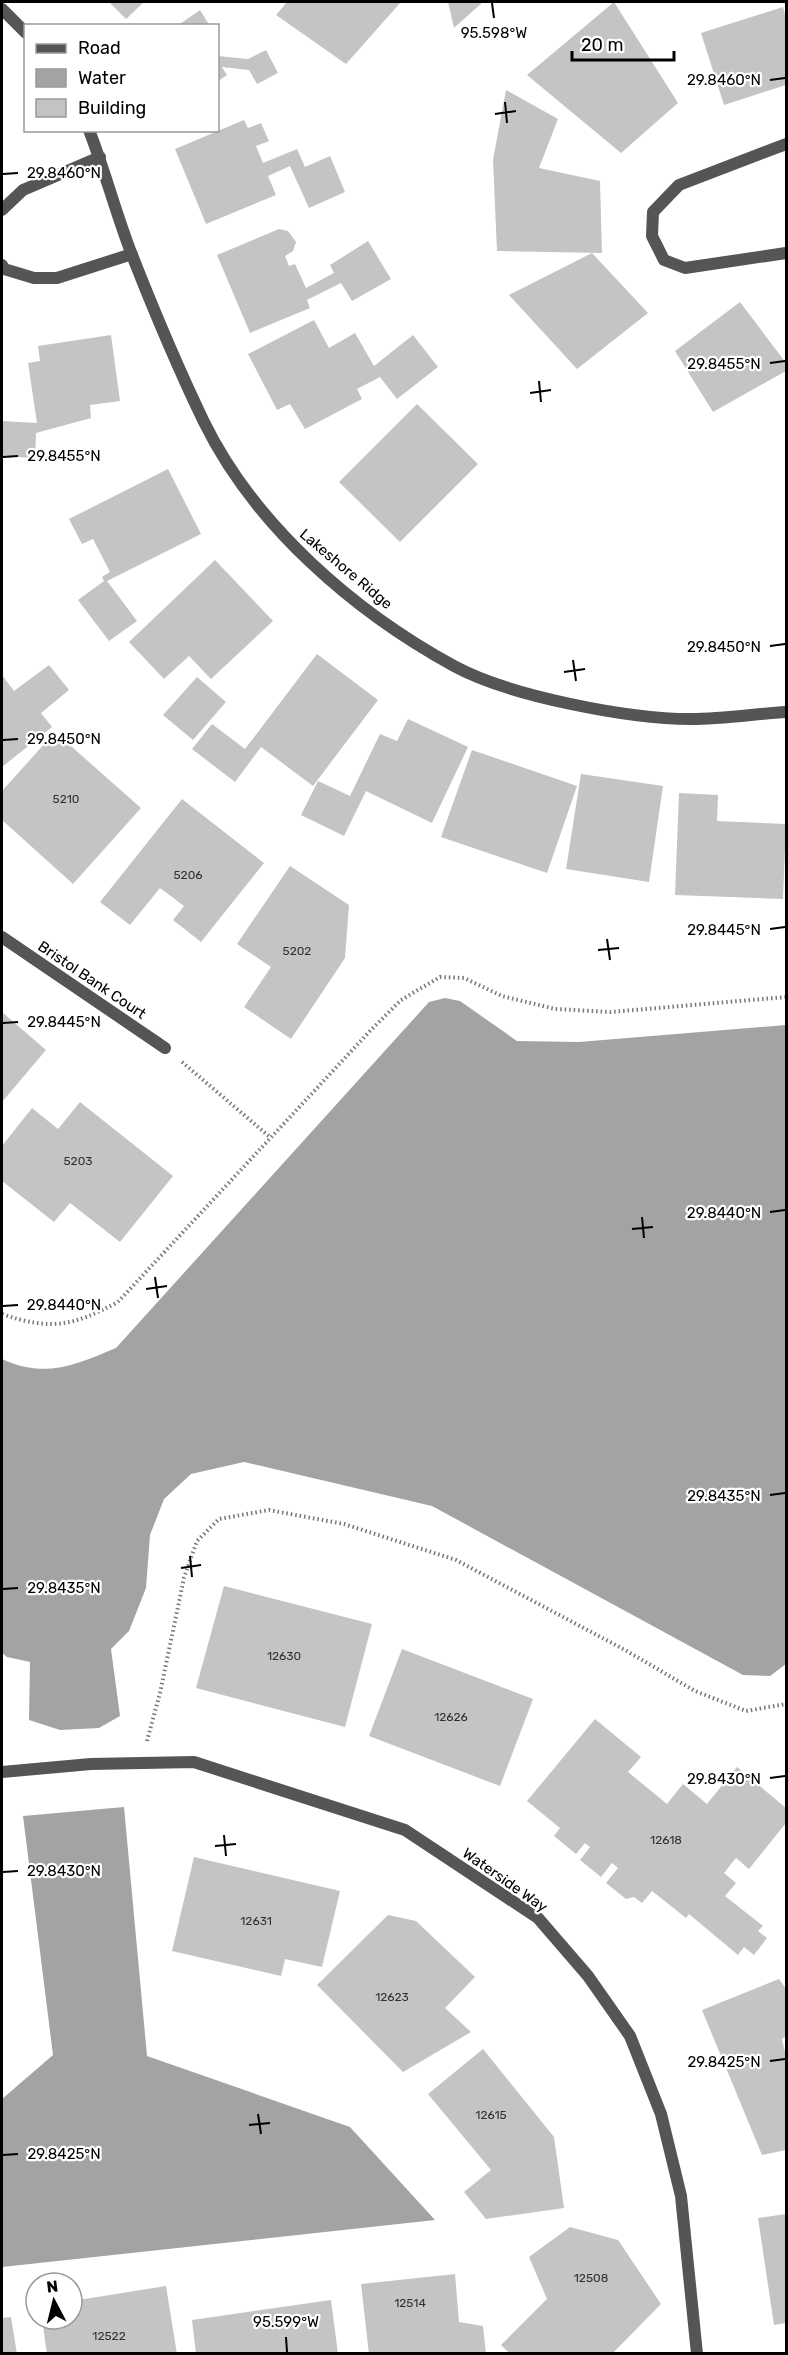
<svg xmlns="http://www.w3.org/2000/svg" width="788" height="2355" font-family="Rubik,sans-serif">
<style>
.water{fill:#a3a3a3}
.building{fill:#c4c4c4}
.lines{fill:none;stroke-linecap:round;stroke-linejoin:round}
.path{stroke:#777;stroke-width:4;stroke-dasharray:1.5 3;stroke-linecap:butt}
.minor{stroke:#555;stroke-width:12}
.ticks{fill:none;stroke:#000;stroke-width:2}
.labels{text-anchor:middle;stroke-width:4.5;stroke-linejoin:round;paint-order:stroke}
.number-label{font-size:12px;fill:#313131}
.street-label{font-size:15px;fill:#000;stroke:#fff}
.ticks-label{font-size:15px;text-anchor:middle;fill:#000;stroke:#fff;stroke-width:4.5;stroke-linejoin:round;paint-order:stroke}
</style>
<rect width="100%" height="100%" fill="#fff"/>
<path class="water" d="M445,998L460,1001L517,1041L579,1042L786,1025V1664L770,1676L743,1675L432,1506L244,1462L191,1474L164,1499L150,1535L146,1588L129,1631L111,1649L120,1716L99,1728L60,1730L29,1720L30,1662L7,1657L2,1653V1359C45,1379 75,1365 116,1348L429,1002Z
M124,1807L147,2056L350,2127L435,2220L2,2267V2099L53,2055L23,1816Z"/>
<path class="building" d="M109,2H144L126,19Z
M287,2H401L346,64L276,15Z
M448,2H483L454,28Z
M614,2L678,103L621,153L527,75Z
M783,7L786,18V85L724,105L701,33Z
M200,10L210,26H177Z
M266,50L278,73L257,84L249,70L222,67L227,75L218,81V56L248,59Z
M506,90L558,119L539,168L600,181L602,253L497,251L493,160Z
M244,120L248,128L261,123L269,141L256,146L263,163L297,149L305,167L330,156L345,192L309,208L290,166L268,176L276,195L206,224L175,149Z
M279,229L288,231L296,242L293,251L285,256L289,266L295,264L306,288L334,273L330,265L368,241L391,279L352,301L341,283L307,300L310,308L250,333L217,255Z
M592,253L648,313L577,369L509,295Z
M740,302L786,363V371L713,412L675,351Z
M314,320L329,348L355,333L374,366L413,335L438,367L397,399L380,377L357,389L362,399L305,429L290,404L277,410L248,354Z
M111,335L120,401L90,405L91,418L36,433L35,458L2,456V421L37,423L28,363L40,361L38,346Z
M417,404L478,464L400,542L339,482Z
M168,469L201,534L107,581L137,621L109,641L78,600L104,581L102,577L110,572L93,539L82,544L69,519Z
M215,560L273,621L211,679L189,656L164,679L129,642Z
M317,654L378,700L313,786L261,747L235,782L192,749L212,724L245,749Z
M49,665L69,690L41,713L52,727L2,767V675L14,691Z
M197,677L226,702L193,740L163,715Z
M408,719L468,747L432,823L366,791L344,836L301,815L318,781L350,796L380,734L397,741Z
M55,732L141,808L73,884L2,820V791Z
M472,750L577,786L547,873L441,837Z
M581,774L663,786L649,882L566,869Z
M679,793L718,795L717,821L786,824L783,899L675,895Z
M182,799L264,863L201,942L173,920L184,906L160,888L130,925L100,902Z
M290,866L349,905L345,958L291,1039L244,1007L271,967L237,944Z
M2,1012L46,1050L2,1102Z
M80,1102L173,1176L120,1242L70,1203L54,1222L2,1181V1146L32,1108L58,1129Z
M224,1586L372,1624L345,1727L196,1688Z
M402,1649L533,1699L500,1786L369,1736Z
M595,1719L641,1757L628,1772L667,1804L683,1784L707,1804L737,1767L786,1808V1823L749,1869L736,1858L724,1873L736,1883L725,1896L763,1926L758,1931L767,1938L754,1955L744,1947L738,1955L689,1914L686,1918L652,1891L642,1903L634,1897L626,1899L606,1883L618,1868L612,1863L601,1877L580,1860L590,1847L585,1843L576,1854L554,1836L560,1828L527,1801Z
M194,1857L340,1891L322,1967L285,1959L281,1976L172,1951Z
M388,1915L416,1921L475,1977L445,2008L471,2032L403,2072L317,1985Z
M779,1979L786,1989V2036L782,2039L786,2056V2150L762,2155L702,2010Z
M483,2049L554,2137L564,2208L486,2219L464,2192L491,2170L428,2094Z
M786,2214V2323L774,2325L758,2218Z
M570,2227L618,2240L661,2304L612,2354H510L501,2345L547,2299L529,2257Z
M455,2274L459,2322L483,2326L486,2354H369L361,2284Z
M166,2286L177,2354H47L42,2319H72V2301Z
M331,2300L338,2354H196L192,2320Z
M11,2317L17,2354H2V2318Z"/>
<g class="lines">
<path class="path" d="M182,1062L271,1138
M2,1314C51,1331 73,1326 118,1302L370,1031L401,1000L440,977L464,978L502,996L555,1009L611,1012L786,997
M147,1741L160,1693L184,1578L197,1541L219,1519L269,1510L344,1524L456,1560L625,1650L695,1691L746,1711L786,1704"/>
<path class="minor" d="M2,9L26,33
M89,130C105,171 116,214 132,255C154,311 178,368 204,422C255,526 355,612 454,666C509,696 628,719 691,719C722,719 755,714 786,712
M786,144L679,185L653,212L652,236L664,260L685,268L786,253
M2,210L23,190L100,157
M2,265L4,269L34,278H57L132,254
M2,937L165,1048
M2,1772L91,1764L194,1762L405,1830L538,1918L588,1976L630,2036L661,2114L681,2196L697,2354"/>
</g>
<path class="ticks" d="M492,3L494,18M770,80L785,78M505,102L507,123M495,114L516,111M3,174L18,173M770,363L785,361M539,381L541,402M530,393L551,390M3,457L18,456M770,646L785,644M573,660L576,681M564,672L585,669M3,740L18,739M770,929L785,927M607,939L610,960M598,950L619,948M3,1023L18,1022M770,1212L785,1210M642,1217L644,1238M632,1229L653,1227M155,1277L158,1298M146,1289L167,1286M3,1306L18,1305M770,1495L785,1493M190,1556L192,1577M181,1568L201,1565M3,1589L18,1588M770,1778L785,1776M224,1835L226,1856M215,1846L236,1844M3,1872L18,1871M770,2061L785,2059M258,2114L261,2134M249,2125L270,2123M3,2155L18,2154M286,2337L287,2352"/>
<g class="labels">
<g class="number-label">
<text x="66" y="803">5210</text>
<text x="188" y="879">5206</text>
<text x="297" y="955">5202</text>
<text x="78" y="1165">5203</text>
<text x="284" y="1660">12630</text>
<text x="451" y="1721">12626</text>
<text x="666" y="1844">12618</text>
<text x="256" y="1925">12631</text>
<text x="392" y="2001">12623</text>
<text x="491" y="2119">12615</text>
<text x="591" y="2282">12508</text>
<text x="410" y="2307">12514</text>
<text x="109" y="2340">12522</text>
</g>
<g class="street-label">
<text transform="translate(346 569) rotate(40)" y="5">Lakeshore Ridge</text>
<text transform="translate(92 980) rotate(34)" y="5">Bristol Bank Court</text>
<text transform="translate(505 1880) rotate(35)" y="5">Waterside Way</text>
</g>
</g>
<g class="ticks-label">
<text x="494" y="38">95.598°W</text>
<text x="724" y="85">29.8460°N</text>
<text x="64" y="178">29.8460°N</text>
<text x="724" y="369">29.8455°N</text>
<text x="64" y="461">29.8455°N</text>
<text x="724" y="652">29.8450°N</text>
<text x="64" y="744">29.8450°N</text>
<text x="724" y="935">29.8445°N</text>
<text x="64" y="1027">29.8445°N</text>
<text x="724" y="1218">29.8440°N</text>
<text x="64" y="1310">29.8440°N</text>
<text x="724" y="1501">29.8435°N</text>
<text x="64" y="1593">29.8435°N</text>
<text x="724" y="1784">29.8430°N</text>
<text x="64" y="1876">29.8430°N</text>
<text x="724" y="2067">29.8425°N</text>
<text x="64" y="2159">29.8425°N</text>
<text x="286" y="2327">95.599°W</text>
</g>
<rect width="788" height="2355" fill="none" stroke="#000000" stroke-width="6"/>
<rect x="24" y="24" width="195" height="108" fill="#ffffff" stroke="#999999" stroke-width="1.5"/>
<rect x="36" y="44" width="30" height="9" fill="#555555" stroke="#999999" stroke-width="1.5"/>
<text x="78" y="54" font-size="18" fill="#000000">Road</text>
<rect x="36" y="69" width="30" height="18" fill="#a3a3a3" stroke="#999999" stroke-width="1.5"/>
<text x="78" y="84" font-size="18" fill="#000000">Water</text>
<rect x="36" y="99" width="30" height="18" fill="#c4c4c4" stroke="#999999" stroke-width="1.5"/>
<text x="78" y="114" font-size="18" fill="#000000">Building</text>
<g transform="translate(54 2301) rotate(353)"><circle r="28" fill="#ffffff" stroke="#999999" stroke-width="1.5"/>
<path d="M0-4.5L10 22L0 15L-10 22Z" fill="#000000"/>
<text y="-9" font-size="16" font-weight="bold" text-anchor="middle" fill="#000000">N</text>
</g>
<path d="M572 51v9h102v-9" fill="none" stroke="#000000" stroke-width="3"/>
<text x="581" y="51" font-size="18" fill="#000000" stroke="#ffffff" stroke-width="4.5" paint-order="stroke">20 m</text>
</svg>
